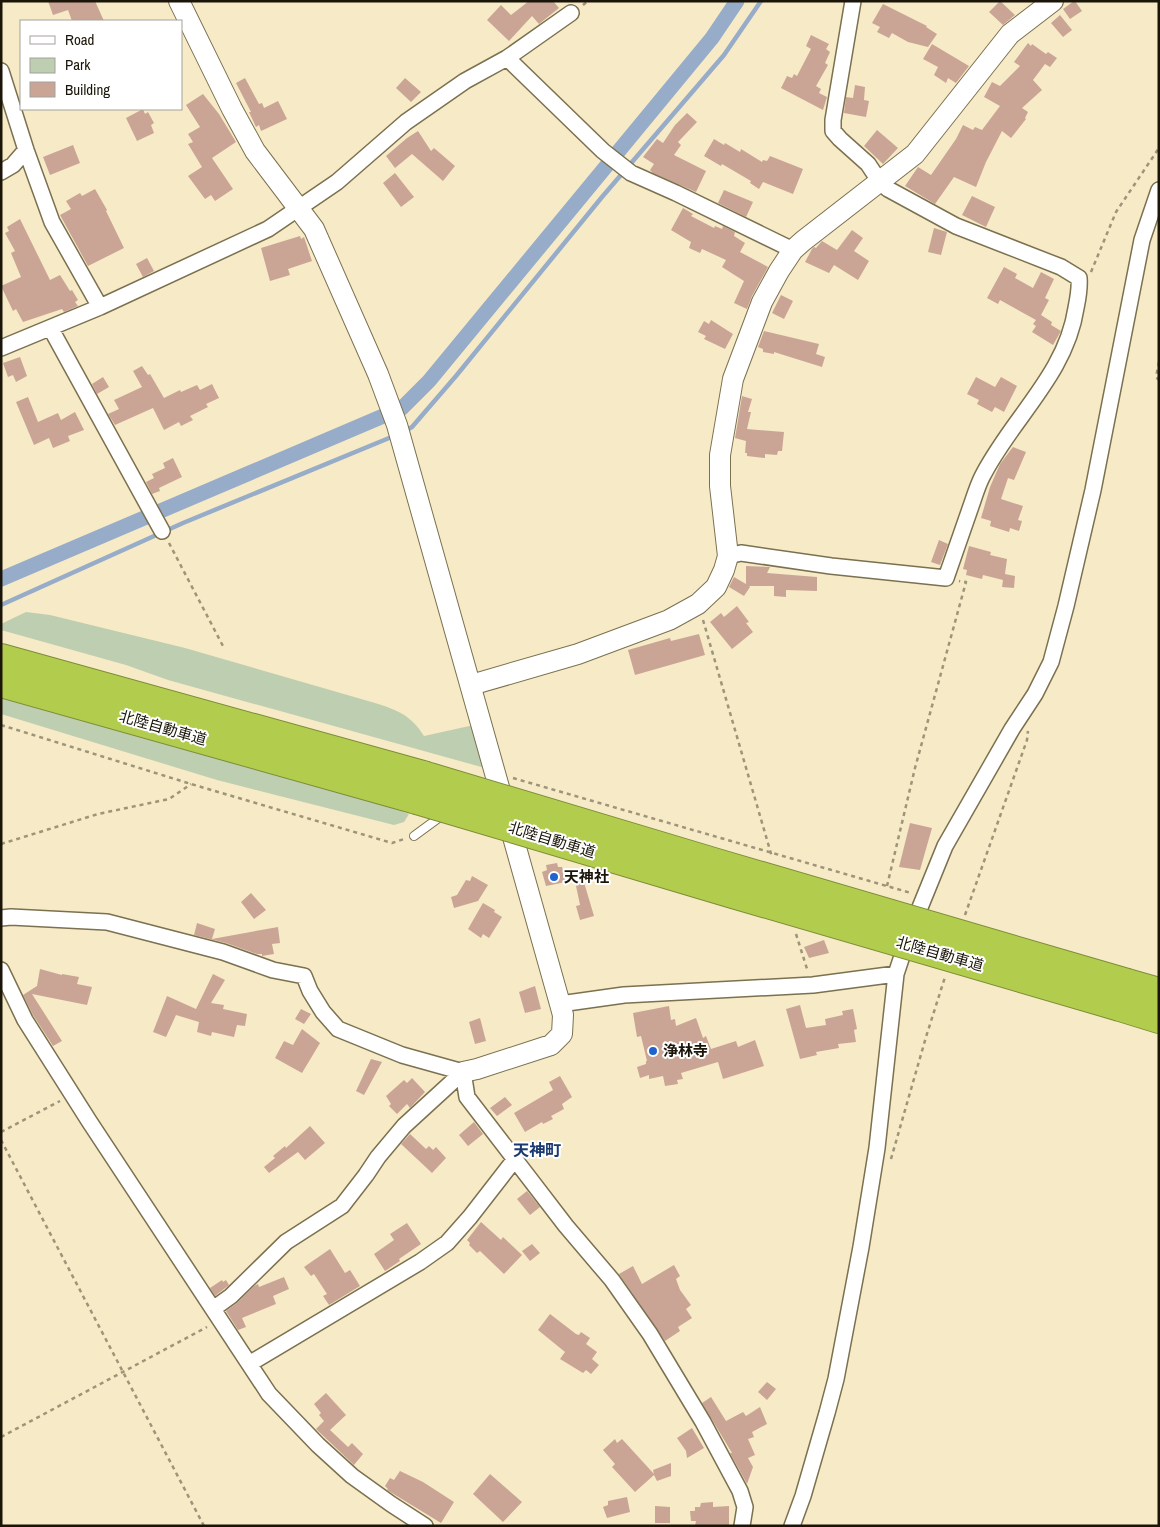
<svg xmlns="http://www.w3.org/2000/svg" width="1160" height="1527" font-family="'Archivo Narrow','Noto Sans JP',sans-serif">
<style>
.green{fill:#beceb0}
.lines{fill:none;stroke-linecap:round;stroke-linejoin:round}
.stream{stroke:#96acc9;stroke-width:4.5}
.canal{stroke:#96acc9;stroke-width:15}
.building{fill:#caa596}
.service-casing{stroke:#7b704f;stroke-width:10}
.minor-casing{stroke:#7b704f;stroke-width:18}
.tertiary-casing{stroke:#7b704f;stroke-width:22}
.motorway-casing{stroke:#7d8c36;stroke-width:30}
.path{stroke:#9d9479;stroke-width:2.5;stroke-dasharray:4 4;stroke-linecap:butt}
.service{stroke:#fff;stroke-width:8}
.minor{stroke:#fff;stroke-width:15}
.tertiary{stroke:#fff;stroke-width:20}
.motorway{stroke:#b2cc4e;stroke-width:28}
.motorway-bridge-casing{stroke:#7d8c36;stroke-width:30;stroke-linecap:butt}
.motorway-bridge{stroke:#b2cc4e;stroke-width:28}
.poi-dot{fill:#1e63ce;stroke:#fff;stroke-width:2}
.labels{text-anchor:middle;stroke-width:4;stroke-linejoin:round;paint-order:stroke}
.street-label{font-size:15px;fill:#1a1508;stroke:#fff}
.poi-label{font-size:15px;font-weight:bold;fill:#1a1508;stroke:#fff;text-anchor:start}
.neighbourhood-label{font-size:16px;font-weight:bold;fill:#19396f;stroke:#fff}
</style>
<rect width="100%" height="100%" fill="#f7eac6"/>
<path class="green" d="M26,612L50,615L185,648L375,703C397,710 411,715 424,736L474,725L485,768L168,680L126,665L1,630V624Z
M1,698L187,745L313,779L409,814L404,822L394,825L217,780L1,714Z"/>
<g class="lines">
<path class="stream" d="M405,431L412,427L456,376L602,197L724,55L761,1
M1,605L183,523L394,436"/>
<path class="canal" d="M1,579L402,408L429,381L712,38L737,1"/>
</g>
<path class="building" d="M48,1H95L104,21H72L68,10L53,15Z
M529,1H553L559,8L539,24L532,16L509,41L487,20L501,5L511,15Z
M1000,1L1015,15L1003,25L989,12Z
M1074,1H1075L1082,11L1070,19L1063,9Z
M883,4L927,26L926,27L937,34L928,47L908,42L892,33L889,38L877,32L880,27L872,23Z
M1060,15L1072,30L1063,37L1051,23Z
M811,35L829,44L826,49L830,52L825,63L828,65L816,86L821,89L819,93L827,97L823,110L781,88L787,76L792,78L794,74L797,76L811,49L806,46Z
M1028,43L1031,46L1032,44L1046,54L1048,52L1057,58L1050,67L1045,64L1033,80L1042,90L1022,108L1028,112L1025,118L1026,119L1011,138L1002,131L986,162L976,187L954,177L935,204L905,186L918,167L931,175L956,139L963,125L973,130L975,127L982,130L1000,106L984,97L992,82L1000,86L1020,66L1014,62Z
M932,44L969,66L956,83L948,78L946,83L934,75L938,67L923,59Z
M245,78L259,104L262,103L264,108L278,101L287,119L261,131L259,125L256,127L249,112H251L236,83Z
M405,78L421,92L411,102L396,88Z
M855,85L865,87L864,100L869,101L866,117L844,113L846,97L853,98Z
M203,94L219,114L236,142L212,158L233,189L215,201L211,195L205,199L188,176L202,167L188,144L193,142L188,134L200,127L186,105Z
M143,109L145,114L148,112L154,123L151,125L154,133L137,141L126,118Z
M687,113L697,122L678,142L681,145L674,155L706,171L696,192L653,173L650,170L654,164L643,157L657,139L663,143L675,125Z
M877,130L898,148L883,164L864,146Z
M418,131L431,151L434,148L455,166L443,181L412,154L395,168L386,156L407,138Z
M714,139L724,145L725,143L740,152L741,149L762,162L763,160L767,161L770,156L803,169L793,194L763,182L759,189L750,183L751,181L722,164L721,166L704,156Z
M73,145L80,163L50,175L43,157Z
M395,173L414,197L401,207L383,183Z
M95,189L107,210L106,211L124,248L88,266L60,215L71,209L66,201L80,193L82,196Z
M724,190L753,202L746,217L718,203Z
M972,196L995,207L986,227L962,215Z
M683,208L693,214L691,216L714,228L715,226L722,229L723,226L735,232L734,236L745,243L740,252L768,267L752,296L747,309L734,303L744,281L722,267L726,260L702,249L700,253L689,248L691,242L671,230Z
M20,219L50,280L60,275L70,291L72,290L78,300L75,302L78,306L64,312L62,309L23,322L16,309L13,311L1,286L21,277L11,253L15,251L5,233L9,231L7,227Z
M934,228L947,232L941,255L928,252Z
M852,230L863,238L854,251L869,261L858,280L834,265L829,273L805,262L812,249L814,247L816,248L822,241L837,250Z
M300,236L301,239L304,237L312,261L288,269L290,275L270,281L261,248Z
M147,258L154,271L143,277L136,264Z
M1004,267L1017,274L1015,278L1033,288L1041,272L1054,279L1045,298L1049,300L1041,315L1052,322L1051,325L1061,331L1053,345L1032,332L1036,326L1033,324L1036,320L1000,300L998,304L987,298Z
M781,295L793,301L784,319L772,313Z
M711,320L733,334L725,349L704,339L706,336L698,332L704,321L709,324Z
M764,331L819,344L816,354L825,357L822,367L774,352V354L763,352V349L758,347Z
M20,357L27,376L16,382L13,375L8,377L3,363Z
M142,366L148,375L150,374L164,398L180,390L181,392L197,385L200,390L212,384L219,398L206,404L208,407L190,416L193,420L181,426L179,422L164,430L153,408L115,425L108,414L119,409L114,400L142,387L133,371Z
M103,377L109,387L97,394L92,384Z
M976,377L995,387L1001,377L1017,386L1004,412L995,407L992,412L977,404L979,400L967,394Z
M742,396L752,399L748,412H751L747,429L784,432L782,451H778L777,455L765,454V458L747,456V453H745L746,441L735,438Z
M28,397L38,422L58,413L61,420L75,412L84,430L68,436L70,441L53,448L49,438L34,445L16,402Z
M1013,447L1026,452L1014,480L1008,478L1001,499L1023,506L1018,520L1022,521L1019,531L1010,528L1009,532L990,526L991,521L981,518L990,487L1000,464Z
M173,458L182,477L159,488L160,491L152,494L146,482L154,478L152,474L165,468L163,463Z
M939,540L948,544L940,565L931,562Z
M969,546L991,552L990,555L1007,559L1005,574L1015,576L1014,588L1002,587L1003,580L983,575L982,579L966,575L967,570L963,569Z
M746,566L770,567L767,573L817,577V591L786,590V597L774,596V586H749L750,587L744,596L729,587L734,577L746,584Z
M737,606L749,622L746,623L753,632L732,649L710,622L721,613L724,617Z
M699,634L705,655L635,675L628,650L670,638L671,641Z
M910,823L932,828L920,870L899,867Z
M557,863L558,867H562L566,882L546,886L542,872L547,870L546,865Z
M472,876L488,885L478,901L454,908L451,897L457,895L466,880L470,881Z
M583,879L594,916L580,920L576,906L580,905L575,881Z
M251,893L266,910L254,919L241,902Z
M483,903L495,910L494,912L502,917L489,938L483,934L481,938L468,929Z
M197,923L215,929L212,939L278,927L280,943L272,944L274,954L262,956V954H257L226,943L194,935Z
M824,940L829,953L809,958L804,947Z
M40,969L62,975V974L79,977L77,984L92,987L87,1005L32,994L62,1041L53,1046L33,1015L23,995L37,986Z
M213,974L225,980L211,1003L224,1005L223,1009L247,1014L245,1026L237,1025L234,1037L212,1032L211,1036L197,1032L199,1022L176,1015L166,1037L153,1032L167,996L196,1009Z
M535,986L541,1009L525,1013L519,992Z
M800,1005L806,1028L826,1025L825,1019L843,1015L842,1011L853,1009L857,1029L854,1030L856,1042L838,1044L839,1048L816,1052L817,1055L800,1059L786,1009Z
M669,1006L671,1020L675,1019L676,1026L696,1018L703,1038L706,1036L711,1049L736,1041L738,1047L755,1040L764,1066L723,1079L718,1062L681,1073L683,1079L677,1080L678,1084L665,1086L663,1076L649,1079V1075L640,1078L637,1067L646,1064V1061H647L641,1036L637,1037L633,1013Z
M301,1009L311,1014L304,1024L295,1019Z
M480,1018L486,1041L475,1044L469,1022Z
M302,1029L320,1043L302,1073L275,1058L284,1041L293,1045Z
M371,1059L382,1062L364,1095L356,1091Z
M560,1076L572,1097L562,1104L564,1109L551,1116L553,1119L543,1124L542,1122L525,1132L514,1113L553,1090L549,1082Z
M412,1078L425,1092L410,1108L407,1104L397,1114L389,1106L391,1104L386,1096L404,1080L407,1083Z
M505,1097L512,1105L497,1116L490,1108Z
M474,1122L483,1134L468,1146L459,1135Z
M310,1126L325,1143L305,1160L298,1152L269,1173L264,1167L275,1158L273,1156L285,1146L286,1148Z
M410,1134L426,1149L429,1146L433,1150L436,1147L446,1158L432,1173L401,1144Z
M527,1191L540,1207L530,1215L517,1199Z
M481,1222L501,1240L503,1237L522,1255L504,1274L480,1251L477,1253L469,1245L470,1243L467,1240Z
M407,1223L421,1244L399,1259L400,1261L385,1271L374,1254L394,1240L390,1234Z
M532,1244L540,1253L530,1261L522,1251Z
M330,1249L345,1273L350,1270L360,1286L329,1305L323,1296L327,1294L314,1274L311,1276L304,1267Z
M674,1265L680,1276L676,1279L680,1290L691,1305L686,1309L692,1318L678,1327L680,1331L665,1341L619,1274L633,1266L642,1284Z
M284,1277L289,1289L273,1296L276,1304L242,1318L246,1327L238,1330L226,1311L237,1303L254,1286L258,1284L259,1287Z
M222,1280L223,1282L226,1280L229,1285L215,1296L210,1288Z
M550,1314L576,1334L579,1335L581,1332L590,1338L586,1344L597,1352L592,1359L599,1365L591,1374L586,1370L583,1373L560,1359L565,1352L538,1330Z
M767,1382L776,1389L767,1400L758,1392Z
M326,1393L346,1415L330,1430L348,1447L352,1443L363,1454L354,1465L316,1429L324,1421L319,1415L321,1413L314,1404Z
M711,1397L726,1421L743,1412L746,1416L760,1407L767,1424L752,1432L754,1437L748,1439L755,1455L748,1458L753,1467L747,1484L730,1453H732L702,1403Z
M692,1428L704,1448L687,1458L686,1451L677,1438Z
M615,1439L617,1443L622,1439L654,1474L653,1470L671,1463V1476L657,1481L654,1475L635,1492L612,1467L615,1464L603,1450Z
M400,1471L423,1482L454,1502L441,1523L387,1490L388,1489L385,1486L390,1478L394,1480Z
M490,1474L522,1502L503,1522L473,1494Z
M627,1497L630,1512L607,1518L603,1507L608,1505V1501Z
M713,1502V1507L729,1506V1526H695L696,1521H691L690,1511H695V1507H700L701,1503Z
M655,1506L670,1507V1523H655Z"/>
<g class="lines">
<defs>
<path id="service" d="M414,836L444,814"/>
<path id="minor" d="M507,58L571,13
M1,71L26,150L52,222L100,307
M1,172L13,165L26,150
M51,329L162,531
M1,348L100,307L268,229L337,182L406,122L465,81L507,58L603,151L631,173L676,193L793,250
M728,556L741,553L831,566L946,578C954,555 962,532 970,509C974,498 977,487 982,477C1011,419 1066,375 1076,308C1078,298 1080,289 1079,278L1061,267L956,226L888,189L880,182L868,164L840,139L833,131V120L853,1
M1,918L11,917L107,922L223,952L273,970L304,976L310,991L323,1012L338,1029L402,1055L463,1072
M1,970L25,1020L89,1121L269,1394L318,1445L352,1476L391,1504L425,1526
M560,1004L624,995L813,985L896,974
M463,1072L467,1097L566,1226L612,1280L650,1334L703,1422L740,1491L745,1507L742,1526
M213,1309L231,1296L286,1242L342,1206L366,1175L378,1157L404,1126L463,1072
M249,1364L420,1262L447,1243L470,1217L515,1159
M792,1526L803,1496L827,1413L836,1379L861,1247L877,1148L896,974L910,932L945,846L1012,729L1035,694L1051,662L1066,606L1093,490L1142,240L1159,190"/>
<path id="tertiary" d="M179,1L232,109L255,151L314,229L378,374L397,425L560,1004L563,1015L562,1034L551,1045L477,1069L463,1072
M471,685L578,654L669,620L698,604L716,587L724,570L728,556L720,486V455L733,379L762,302L779,271L793,250L803,241L915,154L1010,34L1053,1"/>
<path id="motorway" d="M1,658L423,775
M1,683L417,800
M1127,983L1159,992
M1120,1007L1159,1019"/>
</defs>
<use href="#service" class="service-casing"/>
<use href="#minor" class="minor-casing"/>
<use href="#tertiary" class="tertiary-casing"/>
<use href="#motorway" class="motorway-casing"/>
<path class="path" d="M583,5L588,1
M1091,272L1116,212L1159,148
M1159,362L1156,377L1159,380
M169,543L224,648
M703,620L772,857
M1,725L191,784L392,843L404,839
M513,778L911,893
M1,844L98,814L169,799L191,784
M887,886L915,768L966,582L959,581
M965,915L1027,740L1028,731
M796,934L808,972
M1,1132L60,1101
M1,1140L204,1526
M891,1159L926,1037L945,977
M1,1437L207,1327"/>
<use href="#service" class="service"/>
<use href="#minor" class="minor"/>
<use href="#tertiary" class="tertiary"/>
<use href="#motorway" class="motorway"/>
<defs>
<path id="motorway-bridge" d="M423,775L717,863L1127,983
M417,800L733,894L1120,1007"/>
</defs>
<use href="#motorway-bridge" class="motorway-bridge-casing"/>
<use href="#motorway-bridge" class="motorway-bridge"/>
</g>
<g class="poi-dot">
<circle cx="554" cy="877" r="5"/>
<circle cx="653" cy="1051" r="5"/>
</g>
<g class="labels">
<g class="street-label">
<text transform="translate(163 728) rotate(16)" y="5">北陸自動車道</text>
<text transform="translate(552 840) rotate(17)" y="5">北陸自動車道</text>
<text transform="translate(940 954) rotate(16)" y="5">北陸自動車道</text>
</g>
<g class="poi-label">
<text x="564" y="882">天神社</text>
<text x="663" y="1056">浄林寺</text>
</g>
<g class="neighbourhood-label">
<text x="537" y="1156">天神町</text>
</g>
</g>
<rect width="1160" height="1527" fill="none" stroke="#1a1508" stroke-width="5"/>
<rect x="20" y="20" width="162" height="90" fill="#ffffff" stroke="#a3a19c"/>
<rect x="30" y="36" width="25" height="8" fill="#ffffff" stroke="#a3a19c"/>
<text x="65" y="45" font-size="15" fill="#1a1508">Road</text>
<rect x="30" y="58" width="25" height="15" fill="#beceb0" stroke="#a3a19c"/>
<text x="65" y="70" font-size="15" fill="#1a1508">Park</text>
<rect x="30" y="82" width="25" height="15" fill="#caa596" stroke="#a3a19c"/>
<text x="65" y="95" font-size="15" fill="#1a1508">Building</text>
</svg>
